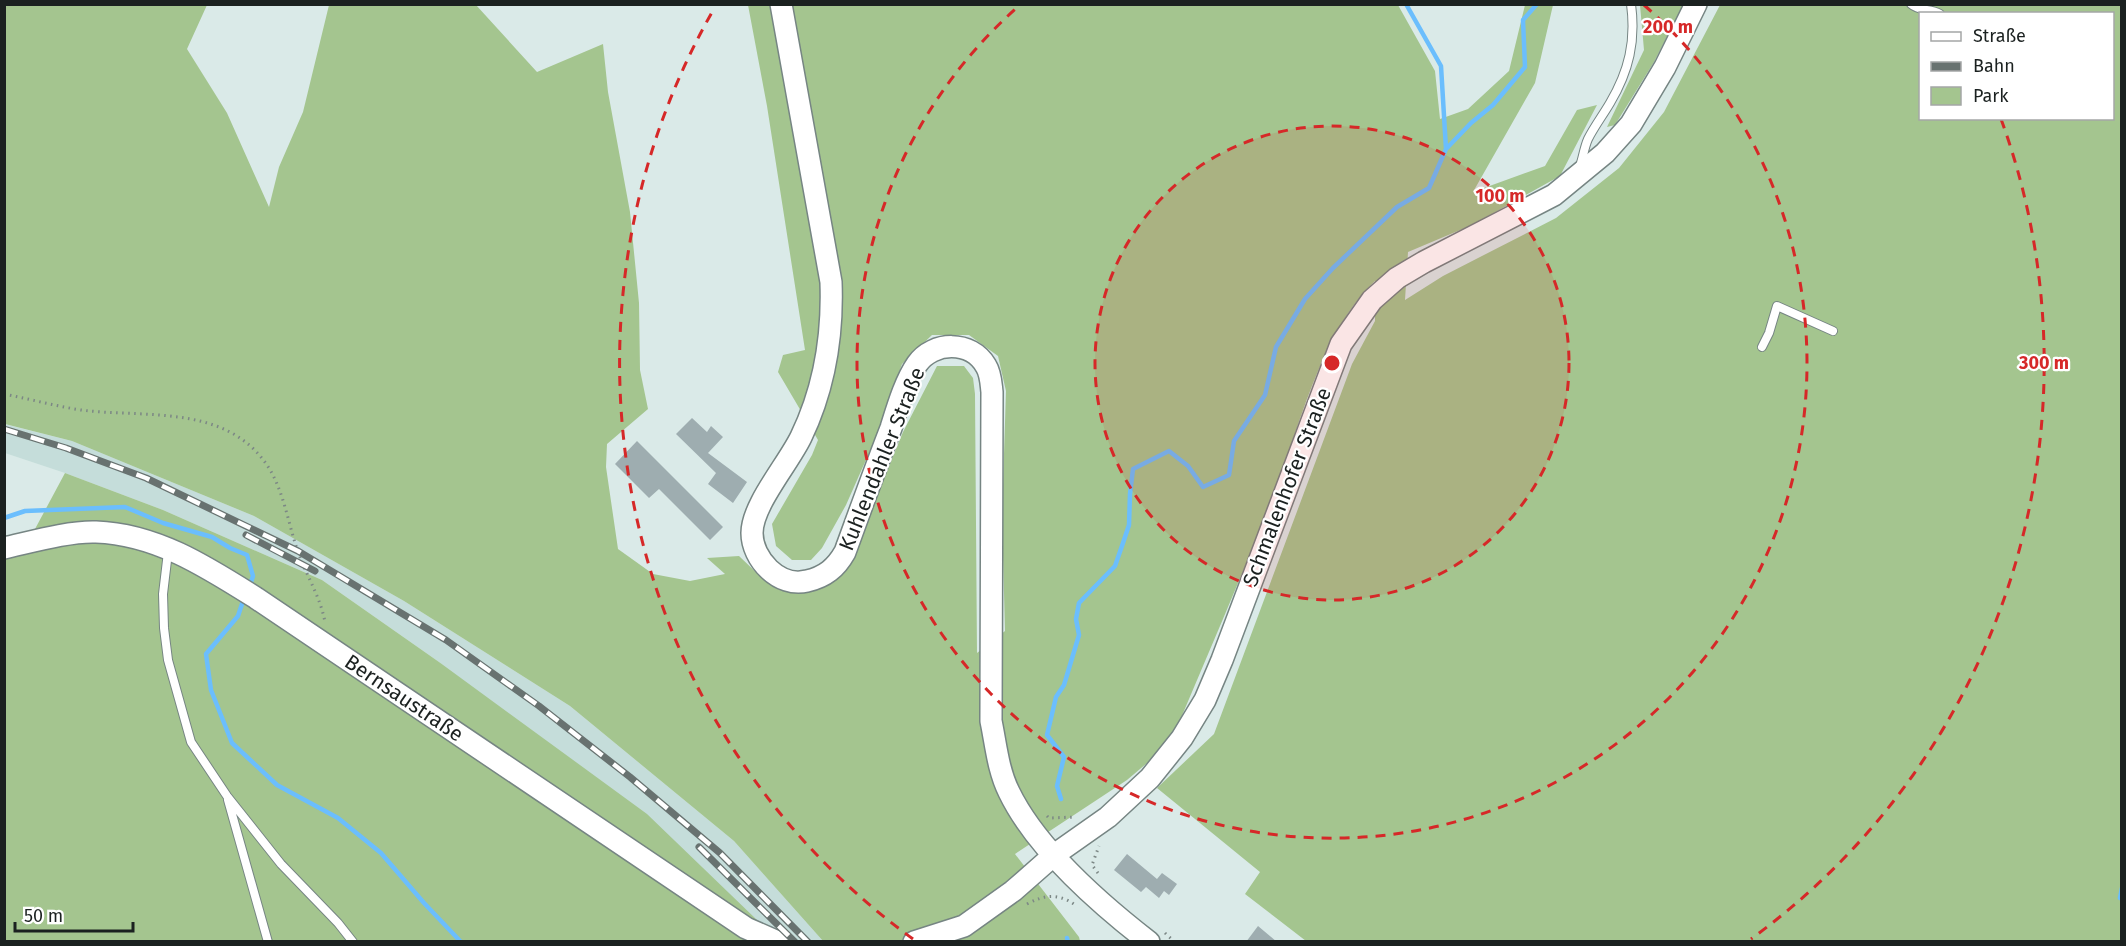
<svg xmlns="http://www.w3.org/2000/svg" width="2126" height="946" font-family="'Fira Sans',sans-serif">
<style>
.built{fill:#c5ddda}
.green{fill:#a4c58f;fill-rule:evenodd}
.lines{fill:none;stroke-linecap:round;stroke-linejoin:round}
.stream{stroke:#6bbefd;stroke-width:4.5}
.building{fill:#9eadb0}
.lane-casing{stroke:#768583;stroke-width:10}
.secondary-casing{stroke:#768583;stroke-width:24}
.path{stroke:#7c8785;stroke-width:3;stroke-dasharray:1.5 4.5;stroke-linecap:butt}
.lane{stroke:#fff;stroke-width:8}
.secondary{stroke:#fff;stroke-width:21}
.rail-casing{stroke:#687270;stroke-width:7}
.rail{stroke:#fff;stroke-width:4.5;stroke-dasharray:14;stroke-linecap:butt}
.ring{fill:none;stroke:#d62828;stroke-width:3;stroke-dasharray:10 8}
.labels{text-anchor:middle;stroke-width:4.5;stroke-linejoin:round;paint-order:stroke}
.street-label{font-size:21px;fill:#1b2120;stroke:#fff}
.centre{fill:#d62828;stroke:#fff;stroke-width:3}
.ring-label{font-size:18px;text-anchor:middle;font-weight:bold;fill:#d62828;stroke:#fff;stroke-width:4.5;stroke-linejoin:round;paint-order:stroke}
</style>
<rect width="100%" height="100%" fill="#daeae8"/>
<path class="built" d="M4,424L72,441L254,516L404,601L570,706L734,841L823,941H763L439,662L322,580L163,510L65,473L5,453Z"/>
<path class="green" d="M4,5H207L187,49L227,113L269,207L279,167L303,112L329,5H476L537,72L603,44L608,92L630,212L639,303L640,370L648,409L607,444L606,467L618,549L653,574L690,581L725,574L707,558L739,556L762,578L778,586L853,553L903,432L937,366H964L973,378L975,394L977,653L1005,631L1002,517L1006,391L998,356L969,335H932L902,364L877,435L846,505L822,548L811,560H792L776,546L772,524L812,455L818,440L778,372L783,355L805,350L767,106L748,5H1398L1435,71L1440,119L1468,109L1509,71L1525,5H1553L1535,83L1473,192L1545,166L1577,110L1597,105L1560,176L1472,225L1408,252L1405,300L1443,276L1556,218L1619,168L1664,112L1720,5H2121V941H1306L1245,894L1260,872L1157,788L1214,734L1352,364L1375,321V281C1323,329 1300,424 1276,489C1245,569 1211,647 1178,725L1153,758L1127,780L1015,854L1079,937L1080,941H823L734,841L570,706L404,601L254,516L72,441L5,424ZM1920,14H2112V118H1920Z
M1640,5H1683L1654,62L1615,125L1607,127L1644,50Z
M65,473L163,510L322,580L439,662L647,814L757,920L763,941H5L4,557L35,529Z"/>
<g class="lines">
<path class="stream" d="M1406,4L1441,66L1446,149
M4,518L25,511L125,507L163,523L212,537L230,548L247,555L253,576L249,588
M244,598L238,616L206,654L211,690L232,743L277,785L338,818L381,853L424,903L461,942
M1061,799L1057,786L1064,757L1047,735L1056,697L1064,685L1079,635L1076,619L1079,603L1115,566L1123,543L1129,525L1130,494L1133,469L1169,451L1188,466L1203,487L1229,475L1234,441L1265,395L1276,347L1305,299L1333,268L1397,207L1429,188L1446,149L1471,123L1493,105L1525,67L1523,20L1537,4
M2120,898L2122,888
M1067,938L1068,942"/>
</g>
<path class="building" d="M692,418L707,432L711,426L723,437L708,453L747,482L733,503L708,484L716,473L676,434Z
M637,441L723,527L710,540L659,489L649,498L615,464Z
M1127,854L1157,879L1162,873L1177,884L1169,895L1164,891L1159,898L1146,887L1141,892L1114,870Z
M1258,926L1277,942H1246Z"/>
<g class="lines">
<defs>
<path id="lane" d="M1911,4C1920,12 1930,8 1940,14
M1580,166C1583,158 1584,148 1588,139C1594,127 1603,115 1610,103C1629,71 1636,41 1631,4
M1762,347L1769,333L1777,306L1833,331
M168,552L163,594L164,628L168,660L191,742L227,796L281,864L338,923L353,942
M228,800L268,942"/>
<path id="secondary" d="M781,4L831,282C833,336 825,387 801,437C788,464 752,505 752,533C752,559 779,588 807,581C825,577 836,568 845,552C860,511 875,469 891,428C897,409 905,381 917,364C933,341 971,340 986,366C991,374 991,384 992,392L991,721C996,745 998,770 1009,792C1036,848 1100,904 1149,942
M4,548C31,542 69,531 96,532C156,534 207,567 256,598L746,928L778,942
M914,942L964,926L1013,891L1054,855L1108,817L1150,778L1182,738L1205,700L1222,660L1341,344L1372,300L1397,278L1424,262L1554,195L1605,153L1631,124L1665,67L1696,4"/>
</defs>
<use href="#lane" class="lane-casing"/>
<use href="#secondary" class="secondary-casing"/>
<path class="path" d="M4,394C30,399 55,406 81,410C141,418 222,404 264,461C282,484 287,518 296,546C304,572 320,595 325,622
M1047,816L1049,818L1075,817
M1098,873L1092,865L1099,846
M1027,904C1044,895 1057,893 1074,904
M1165,933L1175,942"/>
<use href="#lane" class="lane"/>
<use href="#secondary" class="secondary"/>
<defs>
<path id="rail" d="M4,429L66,448L146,478L298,551L446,640L539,706L630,777L720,853L808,942
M246,535L315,571
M699,847L795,942"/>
</defs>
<use href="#rail" class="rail-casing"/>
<use href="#rail" class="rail"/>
</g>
<circle cx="1332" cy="363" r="237" fill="#d62828" fill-opacity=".12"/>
<g class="ring">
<circle cx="1332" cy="363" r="237"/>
<path d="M1644 5A475 475 0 1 1 1020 5"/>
<path d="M913 939A712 712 0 0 1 715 7M2001 119A712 712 0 0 1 1751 939"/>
</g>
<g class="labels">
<g class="street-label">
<text transform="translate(882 459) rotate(-68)" y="7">Kuhlendahler Straße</text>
<text transform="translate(1287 487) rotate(-69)" y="7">Schmalenhofer Straße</text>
<text transform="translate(404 698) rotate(34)" y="7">Bernsaustraße</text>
</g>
</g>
<circle cx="1332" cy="363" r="9" class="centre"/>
<g class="ring-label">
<text x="1668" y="33">200 m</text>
<text x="1500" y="202">100 m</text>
<text x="2044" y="369">300 m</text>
</g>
<rect width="2126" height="946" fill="none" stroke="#1b2120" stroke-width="12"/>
<rect x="1919" y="12" width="195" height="108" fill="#ffffff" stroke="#a4a6a6" stroke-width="1.5"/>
<rect x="1931" y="32" width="30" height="9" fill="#ffffff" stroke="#a4a6a6" stroke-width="1.5"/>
<text x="1973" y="42" font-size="18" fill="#1b2120">Straße</text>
<rect x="1931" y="62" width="30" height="9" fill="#687270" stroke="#a4a6a6" stroke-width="1.5"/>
<text x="1973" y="72" font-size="18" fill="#1b2120">Bahn</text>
<rect x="1931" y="87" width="30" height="18" fill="#a4c58f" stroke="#a4a6a6" stroke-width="1.5"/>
<text x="1973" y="102" font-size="18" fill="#1b2120">Park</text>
<path d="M15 922v9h118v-9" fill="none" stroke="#1b2120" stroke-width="3"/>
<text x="24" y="922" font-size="18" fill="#1b2120" stroke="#ffffff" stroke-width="4.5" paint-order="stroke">50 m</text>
</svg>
